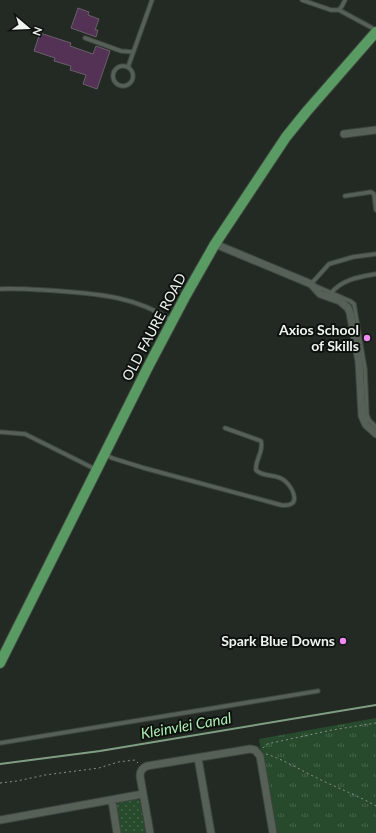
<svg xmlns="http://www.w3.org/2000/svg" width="376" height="833" font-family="Lato,sans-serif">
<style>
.grass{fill:url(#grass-tufts)}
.park{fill:url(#park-dots)}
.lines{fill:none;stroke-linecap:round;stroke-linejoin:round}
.stream{stroke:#809e83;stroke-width:2}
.building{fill:#543255;stroke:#696069}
.service-casing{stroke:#3d443e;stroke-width:5.5}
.minor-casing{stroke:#3d443e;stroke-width:9}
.primary-casing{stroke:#3d443e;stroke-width:12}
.path{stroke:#89908a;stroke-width:1;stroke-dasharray:2 3;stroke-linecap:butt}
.service{stroke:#566057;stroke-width:3.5}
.minor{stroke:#566057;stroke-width:7}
.primary{stroke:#5a9b64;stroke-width:10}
.poi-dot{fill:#f18af4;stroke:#0e120e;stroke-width:1.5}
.labels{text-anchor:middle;stroke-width:4;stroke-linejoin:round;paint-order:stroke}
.street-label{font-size:14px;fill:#eef3ee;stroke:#0e120e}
.poi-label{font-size:14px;font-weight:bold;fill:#eef3ee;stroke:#0e120e;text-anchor:end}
.water-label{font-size:15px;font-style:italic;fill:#adedb3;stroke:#0e120e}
</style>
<defs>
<pattern id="grass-tufts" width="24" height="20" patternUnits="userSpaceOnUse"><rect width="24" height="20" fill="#264a2b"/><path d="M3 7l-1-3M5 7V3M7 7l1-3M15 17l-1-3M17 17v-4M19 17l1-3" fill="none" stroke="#46654a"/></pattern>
<pattern id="park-dots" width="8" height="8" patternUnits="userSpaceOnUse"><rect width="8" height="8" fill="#264a2b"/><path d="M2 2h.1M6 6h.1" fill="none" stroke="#46654a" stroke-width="1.8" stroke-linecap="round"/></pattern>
</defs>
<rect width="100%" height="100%" fill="#222a23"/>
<path class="grass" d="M376,718V833H275L259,739Z"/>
<path class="park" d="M136,799L141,801L148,833H119L115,806L119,801Z"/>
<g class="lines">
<path class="stream" d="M0,764L100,751L376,705"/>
</g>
<path class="building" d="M78,8L89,12L88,15L99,19L95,30H98L96,37L71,28Z
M40,33L71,43L70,46L93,54L96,46L110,51L97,89L83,84L86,75L70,70L71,66L54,61L55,58L34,51Z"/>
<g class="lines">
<defs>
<path id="service" d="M302,0L331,10H339L376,30
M339,10L342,6L345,0
M85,38L121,51L133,52
M113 76a10 10 0 1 1 20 0a10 10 0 1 1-20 0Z
M128,67L152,0
M345,196L371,192L374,194L376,210
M376,254L353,257L329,264L311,284L350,301L354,304L365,369L367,415L369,420L376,427
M0,289C20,288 39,290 59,291C101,294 135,297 172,320
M331,293C343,279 359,277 376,274
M0,432L25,434L95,469
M105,454L112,458L144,468L281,505C302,508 294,489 285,481C277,473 263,478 256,470C255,460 264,451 261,441L225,428
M0,743L318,691"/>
<path id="minor" d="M344,134L376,130
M215,244L311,284L320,294L340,301L348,308L350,313L359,362L362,416L366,425L376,434
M198,758L211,833
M112,801L117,833
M0,820L143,794
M150,833L140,776C140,771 142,768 147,766L250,749L255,750L260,756L273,833"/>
<path id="primary" d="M0,663L148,367L186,295L215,244L286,137L307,111L376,32"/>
</defs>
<use href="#service" class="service-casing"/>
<use href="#minor" class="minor-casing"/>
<use href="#primary" class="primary-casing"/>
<path class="path" d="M263,748L267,744L332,730L376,723
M266,754C285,760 300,770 317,778C337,788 357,795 376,806
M0,783L17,781L45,775L99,768L118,762L135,760L138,763"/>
<use href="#service" class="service"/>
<use href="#minor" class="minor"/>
<use href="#primary" class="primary"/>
</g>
<g class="poi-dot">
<circle cx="367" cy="338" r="4"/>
<circle cx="343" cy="641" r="4"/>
</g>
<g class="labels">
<g class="street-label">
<text transform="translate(154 327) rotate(-62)" y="5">OLD FAURE ROAD</text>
</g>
<g class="poi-label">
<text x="359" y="335">Axios School<tspan x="359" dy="16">of Skills</tspan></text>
<text x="335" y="646">Spark Blue Downs</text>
</g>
<g class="water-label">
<text transform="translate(186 726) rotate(-10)" y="5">Kleinvlei Canal</text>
</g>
</g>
<g transform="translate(28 28) rotate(109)" stroke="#0e120e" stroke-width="3" paint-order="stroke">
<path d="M0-3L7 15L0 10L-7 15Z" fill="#eef3ee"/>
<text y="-6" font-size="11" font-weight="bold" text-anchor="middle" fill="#eef3ee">N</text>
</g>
</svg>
